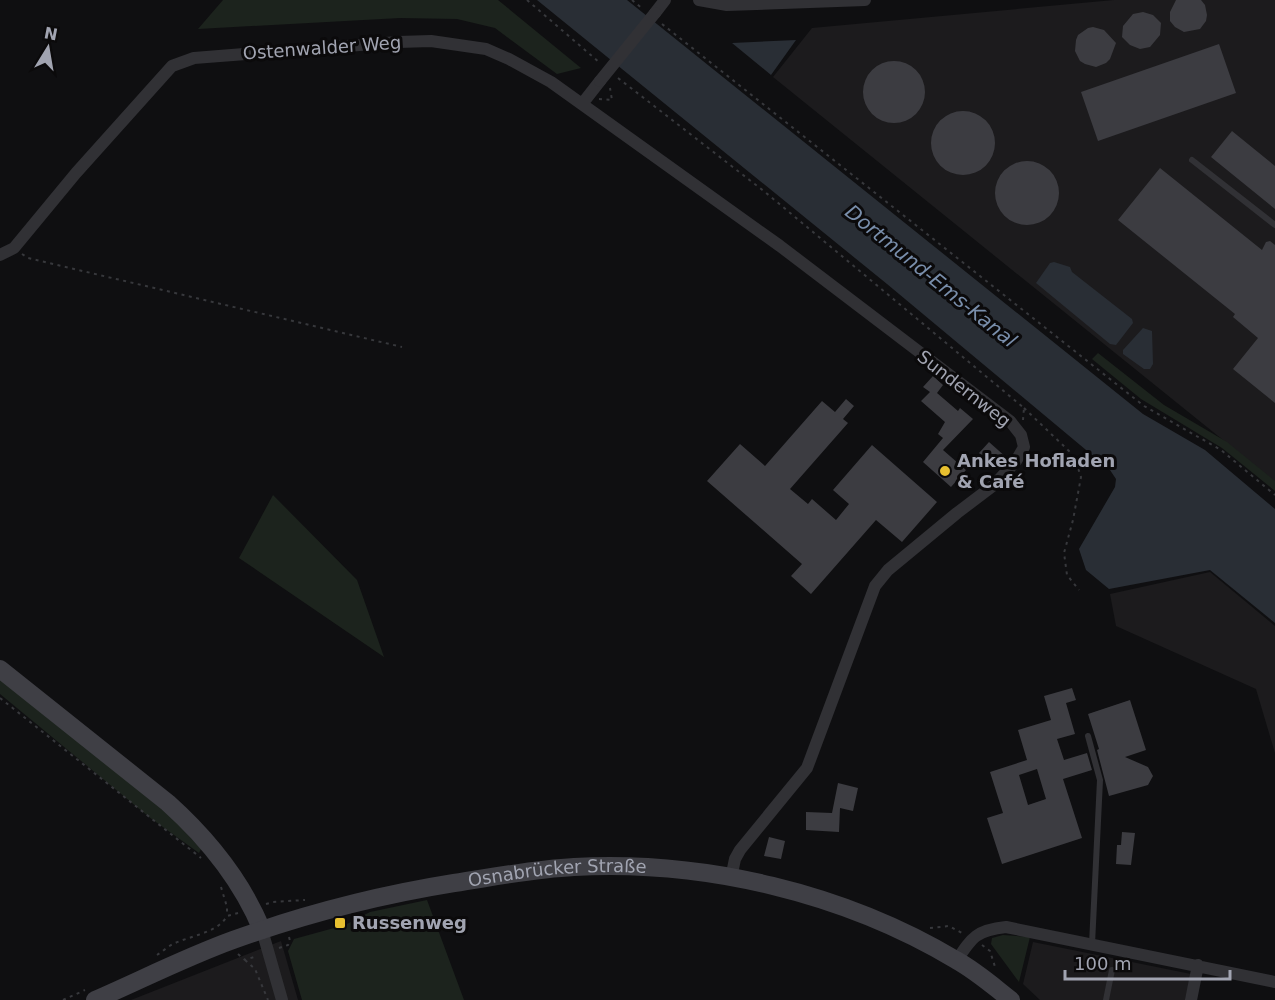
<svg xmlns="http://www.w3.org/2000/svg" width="1275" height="1000" font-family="'DejaVu Sans',sans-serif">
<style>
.built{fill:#1c1b1d}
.green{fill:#1c231d}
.water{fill:#292e35}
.building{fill:#3c3c41;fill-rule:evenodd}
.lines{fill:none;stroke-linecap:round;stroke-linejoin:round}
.path{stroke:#37383c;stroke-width:2;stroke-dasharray:3 4.5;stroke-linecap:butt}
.lane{stroke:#313135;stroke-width:6}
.street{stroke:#313135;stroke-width:12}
.secondary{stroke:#3f3f45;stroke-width:18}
.street-bridge{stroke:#313135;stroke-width:12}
.poi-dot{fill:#e8c030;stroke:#0b0a0b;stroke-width:2}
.labels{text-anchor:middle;stroke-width:6;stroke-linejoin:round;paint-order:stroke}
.street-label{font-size:18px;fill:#a1a4b1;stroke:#0b0a0b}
.poi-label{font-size:18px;font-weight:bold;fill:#a1a4b1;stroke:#0b0a0b;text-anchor:start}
.water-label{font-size:20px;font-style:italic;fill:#798eab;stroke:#0b0a0b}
</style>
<rect width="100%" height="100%" fill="#0f0f11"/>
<path class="built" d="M1114,0H1275V482L773,77L812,28Z
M1210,572L1275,626V753L1256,689L1116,626L1110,594Z
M281,941L298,1000H131Z
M1033,942L1191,974L1185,1000H1040L1023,984Z"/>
<path class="green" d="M223,0H498L581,68L557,74L495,28L457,19L400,18L198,29Z
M1098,353L1164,405L1227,442L1275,481V491L1222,448L1141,399L1092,359Z
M273,495L357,580L384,657L239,558Z
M0,679L164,809L201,849L199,853L149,817L0,694Z
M427,900L464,1000H302L288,951L294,939L345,925L370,912Z
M1003,935L1030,937L1019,982L991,944L992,938Z"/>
<path class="water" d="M537,0H627L1143,414L1205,450L1275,509V623L1210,570L1109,589L1086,570L1079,549L1115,487L1116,479L1110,470L887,284Z
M796,40L771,75L732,43Z
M1054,262L1070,267L1072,272L1132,319L1133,323L1116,345L1110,344L1036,283L1050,263Z
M1143,328L1152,331L1153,364L1150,369H1144L1123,354V350Z"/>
<path class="building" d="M1176,0H1201L1205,5L1207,15L1206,21L1200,29L1184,32L1175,27L1170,21V12Z
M1143,12L1153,15L1161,23L1160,35L1150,47L1140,49L1130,45L1122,37L1123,26L1133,14Z
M1093,27L1104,30L1116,43L1110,59L1106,63L1096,67L1085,64L1080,61L1075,51L1076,40L1078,35L1088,28Z
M1219,44L1236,93L1098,141L1081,92Z
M863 92a31 31 0 1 1 62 0a31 31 0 1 1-62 0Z
M931 143a32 32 0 1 1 64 0a32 32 0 1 1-64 0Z
M1232,131L1275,166V209L1211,157Z
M995 193a32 32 0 1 1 64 0a32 32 0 1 1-64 0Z
M1160,168L1262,250L1266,242L1270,241L1275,245V403L1233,369L1258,338L1233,317L1235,314L1118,220Z
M933,376L943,385L937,393L958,411L960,408L973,419L943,450L966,470L951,487L923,462L943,438L938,434L945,422L921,401L930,392L923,387Z
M846,399L854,406L843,419L848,423L790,489L808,504L812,499L836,520L849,504L833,490L872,445L937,502L902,542L876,520L811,594L791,576L802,564L707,481L740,444L765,466L822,401L835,412Z
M989,442L1007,458L997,469L979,453Z
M1072,688L1076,700L1066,703L1075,734L1057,739L1064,760L1087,753L1092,770L1063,779L1082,838L1002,864L987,818L1003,813L990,772L1027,760L1018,730L1051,720L1044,696ZM1037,769L1046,799L1028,805L1019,775Z
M1130,700L1146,750L1125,757L1148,767L1153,776L1148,785L1109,796L1097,750L1099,749L1088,714Z
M838,783L858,788L853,811L840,808L839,832L806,830V812L832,813Z
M1122,832L1135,833L1131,865L1116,864L1117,845H1121Z
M769,837L785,841L781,859L764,856Z"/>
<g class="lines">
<path class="path" d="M527,0L600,63
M632,0L643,9
M662,24L1144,406L1221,450L1275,495
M618,78L765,192L1024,408L1023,420
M599,99L612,100L610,88
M22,254L28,258L402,347
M1024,408L1069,451L1077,465L1081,477L1073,520L1064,553L1067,575L1079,590
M0,698L201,858
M221,887L227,907V916
M266,904L273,902L305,900
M930,928L949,926L964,934
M982,945L990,951L996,970
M279,948L288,945L290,941L289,937
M238,954L245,960L257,956
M157,955C162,952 167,947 173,944C189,936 218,933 227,916L238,913
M245,960L255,969L268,1000
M63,1000L85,990"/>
<path class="lane" d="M1192,160L1275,225
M1088,736L1100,780L1092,944
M1106,1000L1112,970"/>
<path class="street" d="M699,0L727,5L865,0
M655,13L665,0
M582,104L600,81
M0,255L14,248L76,173L172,66L194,58L398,42L431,41L486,49L509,59L551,82L780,246L1010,421L1021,435L1024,447L1016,461L994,485L957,513L888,570L875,586L807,768L740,850L735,859L731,878
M262,930L282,1000
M957,960C972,937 977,930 1006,927L1275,982
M1191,1000L1198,965"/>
<g class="secondary">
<path d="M0,669L168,803C208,839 241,879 262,930"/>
<path id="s1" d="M95,1000C141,980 186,957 233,940C305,914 379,895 454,883C494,877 534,869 574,867C705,860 844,893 956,960C976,971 993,986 1011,1000"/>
</g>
<path class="street-bridge" d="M600,81L655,13"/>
</g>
<g class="poi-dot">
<circle cx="945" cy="471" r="6"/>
<rect x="334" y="917" width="12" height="12" rx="3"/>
</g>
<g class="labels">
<g class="street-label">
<text transform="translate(322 48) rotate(-4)" y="6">Ostenwalder Weg</text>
<text transform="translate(964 389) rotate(38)" y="6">Sundernweg</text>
<text dy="6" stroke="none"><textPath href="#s1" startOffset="483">Osnabrücker Straße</textPath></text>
</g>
<g class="poi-label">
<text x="957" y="467">Ankes Hofladen<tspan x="957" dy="21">&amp; Café</tspan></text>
<text x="352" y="929">Russenweg</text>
</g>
<g class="water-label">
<text transform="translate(931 276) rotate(39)" y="7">Dortmund-Ems-Kanal</text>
</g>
</g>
<g transform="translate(48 48) rotate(11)" stroke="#0b0a0b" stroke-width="4.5" paint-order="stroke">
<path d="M0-4.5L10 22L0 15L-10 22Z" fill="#a1a4b1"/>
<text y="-9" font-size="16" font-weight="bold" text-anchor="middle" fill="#a1a4b1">N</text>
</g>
<path d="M1065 970v9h165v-9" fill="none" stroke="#a1a4b1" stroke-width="3"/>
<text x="1074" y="970" font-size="18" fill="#a1a4b1" stroke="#0b0a0b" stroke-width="4.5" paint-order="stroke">100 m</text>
</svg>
